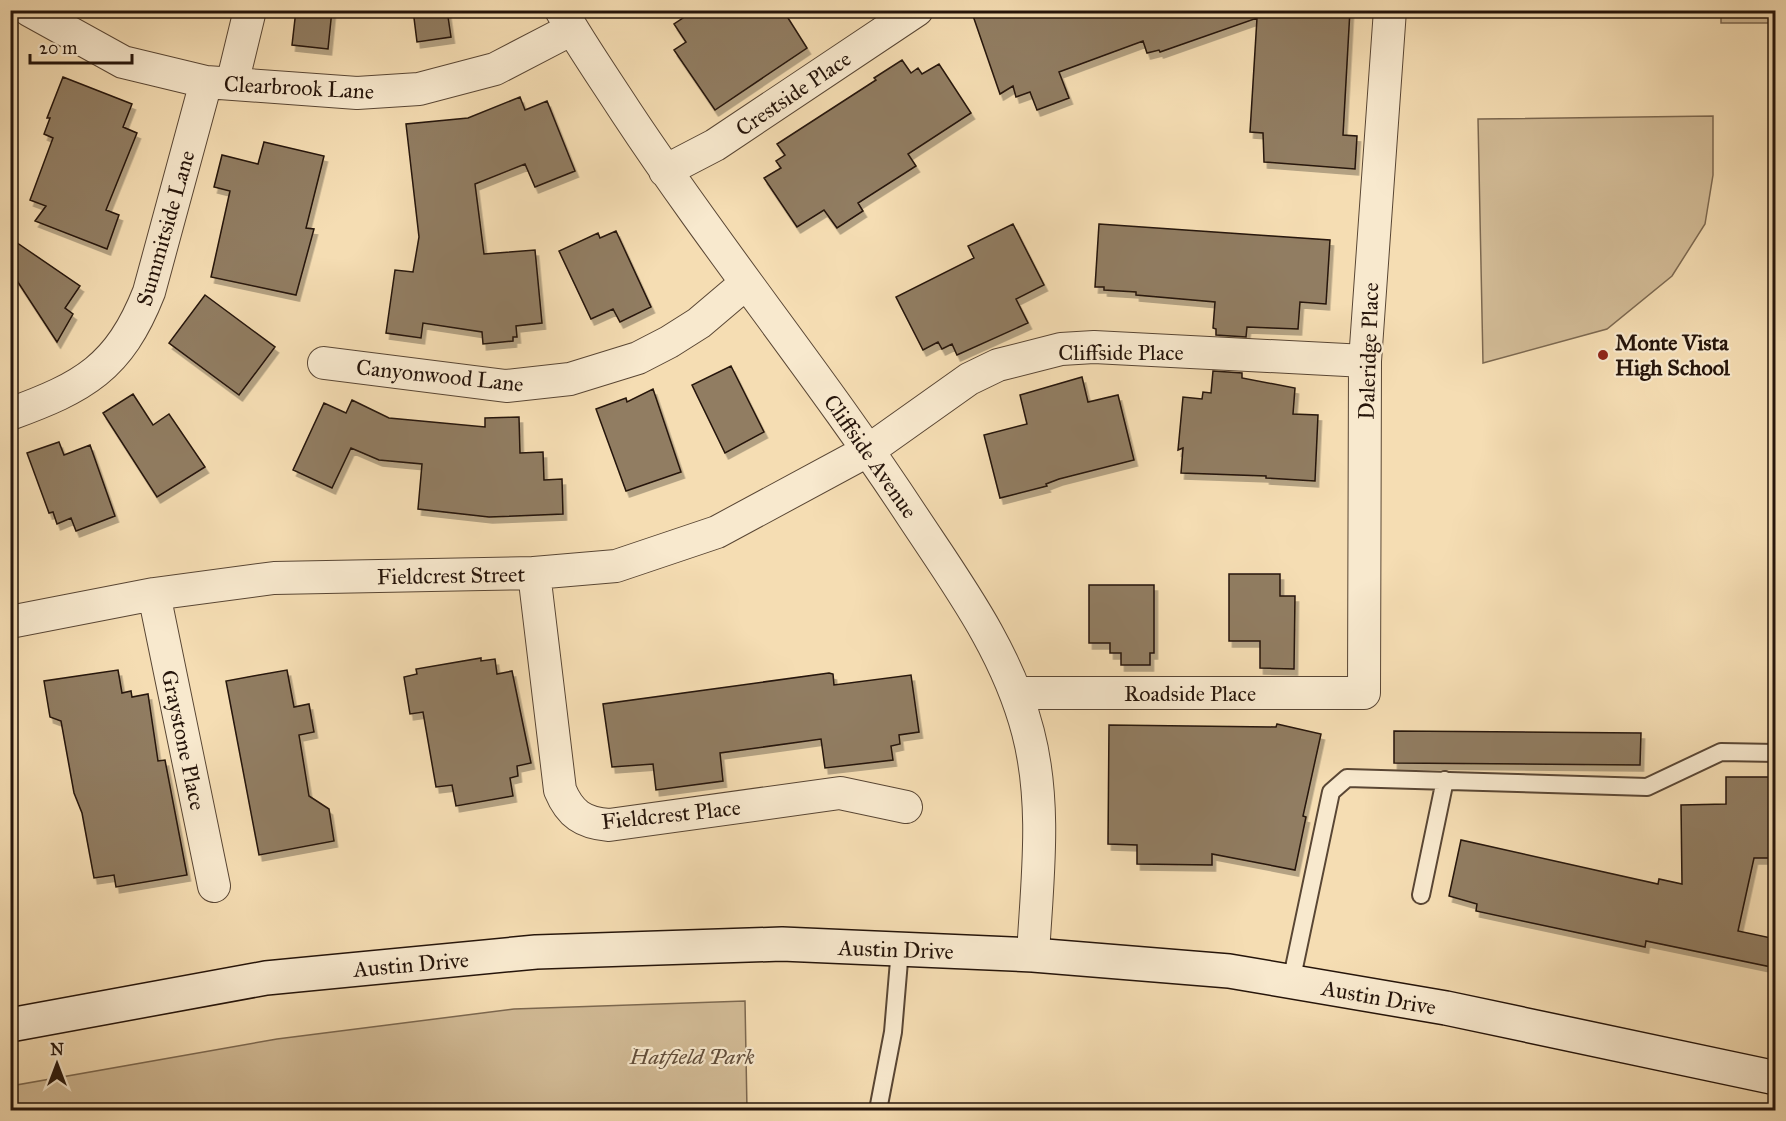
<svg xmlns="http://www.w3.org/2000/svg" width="1786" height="1121" font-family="'IM FELL Great Primer',serif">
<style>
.green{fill:#d2bb96;stroke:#7c6850;stroke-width:1.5}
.building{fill:#917d62;stroke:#25140a;stroke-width:1.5;filter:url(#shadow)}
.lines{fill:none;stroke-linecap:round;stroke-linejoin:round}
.service-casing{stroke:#594634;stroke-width:20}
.minor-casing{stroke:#594634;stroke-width:34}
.secondary-casing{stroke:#25140a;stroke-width:36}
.service{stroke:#f8e9ce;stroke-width:16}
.minor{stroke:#f8e9ce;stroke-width:32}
.secondary{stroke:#f8e9ce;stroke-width:33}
.poi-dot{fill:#8f2418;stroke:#f8e9ce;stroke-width:2}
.labels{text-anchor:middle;stroke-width:4.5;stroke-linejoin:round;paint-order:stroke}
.street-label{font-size:22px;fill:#25140a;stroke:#f8e9ce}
.poi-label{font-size:22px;font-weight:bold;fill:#25140a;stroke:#f8e9ce;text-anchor:start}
.park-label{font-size:22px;font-style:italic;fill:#624e3b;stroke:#f8e9ce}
</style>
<defs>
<filter id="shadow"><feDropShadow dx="3.5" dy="6" stdDeviation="0" flood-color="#0004"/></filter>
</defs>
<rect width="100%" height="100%" fill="#f5ddb3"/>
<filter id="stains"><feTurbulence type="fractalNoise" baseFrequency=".00333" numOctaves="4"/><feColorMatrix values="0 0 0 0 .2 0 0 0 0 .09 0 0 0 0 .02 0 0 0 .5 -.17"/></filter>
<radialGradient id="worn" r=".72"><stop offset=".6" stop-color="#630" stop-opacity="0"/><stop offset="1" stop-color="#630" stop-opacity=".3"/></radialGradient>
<path class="green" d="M1721,11H1775V23H1721Z
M1713,116V175L1705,224L1672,276L1607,329L1483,363L1478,119Z
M745,1001L747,1110H11V1086L277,1039L514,1009Z"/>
<path class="building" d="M296,10H332L328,49L292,45Z
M413,10H447L451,37L417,42Z
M695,10H783L807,48L715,110L674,50L686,42L674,24Z
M971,10H1350L1343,135L1357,136L1355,169L1264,162L1263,133L1250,132L1257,18L1160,52L1159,50L1147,53L1143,41L1059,72L1069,98L1037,110L1030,92L1016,97L1013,86L1000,94Z
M902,60L911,73L918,68L922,74L939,64L971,113L908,154L916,166L858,203L863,211L837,228L824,210L797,227L764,178L781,168L776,161L785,155L777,144L876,80L874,78Z
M63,77L132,104L123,127L137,133L106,210L119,215L107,249L35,221L46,206L30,200L53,138L44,134L50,118H47Z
M520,97L525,110L547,101L575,171L535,187L525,164L475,184L484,254L535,250L542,323L516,326L517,337H513V341L483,344L482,332L423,323L421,338L386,333L395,270L413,272L419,237L406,124L468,118Z
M264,142L324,156L306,228L314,229L296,295L211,277L230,191L214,187L222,155L258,164Z
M1013,224L1044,285L1016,299L1028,323L957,355L952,344L942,349L938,342L923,350L896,297L974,258L968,246Z
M1099,224L1330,240L1326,304L1300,302L1298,329L1247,327L1246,337L1216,335V329L1213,328L1215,302L1136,295V292L1104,290V287H1095Z
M616,231L651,307L620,322L613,309L591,319L559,251L598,233L600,238Z
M10,238L80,286L65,308L73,314L57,342L10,270Z
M205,295L275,347L239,395L169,343Z
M731,366L764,432L725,453L692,385Z
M1213,371L1242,373V378L1295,388L1293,414L1318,415L1315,481L1266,478V476L1181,473L1183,448L1178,450L1183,397L1202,399L1203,392L1211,393Z
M1082,377L1088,402L1118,395L1134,460L1059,479L1046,484L1047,486L1000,498L984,435L1027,424L1020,395Z
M653,389L681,472L626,491L596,409L626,398L627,402Z
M133,394L153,425L169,414L205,467L157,497L103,413Z
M352,400L389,418L485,427V418L519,417L520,453L543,452L544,480L562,479L563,514L489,517L418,509L422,464L379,460L351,448L332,488L293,470L324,403L346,413Z
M59,442L64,455L90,445L115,516L76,531L71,518L57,524L53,512L49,513L27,453Z
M1229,574H1280V596H1295L1294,669L1260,668V641H1229Z
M1089,585H1154V653H1150V665H1121V653H1110V643H1089Z
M481,658V661L495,659L497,674L512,671L531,763L517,766L518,776L510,778L513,796L456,806L452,785L436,787L423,712L410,714L404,677L417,674L416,669Z
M118,670L122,693L131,691L132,697L148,694L158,761L165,760L187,875L116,887L114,875L94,878L82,813L74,793L61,721L50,717L44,681Z
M287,670L294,707L309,704L314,732L299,735L309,796L329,809L334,841L259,855L226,681Z
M829,673L833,674L834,685L911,675L919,732L899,735L900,744L891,746L893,760L825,768L821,739L720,753L723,781L656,790L653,764L612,767L603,704Z
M1277,724L1321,734L1303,816L1306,817L1295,870L1212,854V865L1137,864V845L1108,844L1109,725L1276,727Z
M1394,731L1641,733L1640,765L1394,763Z
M1726,777H1776V858H1754L1738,931L1776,939V968L1646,941L1645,947L1476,911L1477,904L1449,896L1461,840L1658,884L1659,879L1682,884L1681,805L1726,804Z"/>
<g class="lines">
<defs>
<path id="service" d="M1421,895L1445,780
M1291,982L1331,792L1347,778L1647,787L1721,752L1776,753
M878,1110L893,1032L900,949"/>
<path id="minor" d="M29,10L123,62L206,82L357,93L419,89L495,69L572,29
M561,10C581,45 604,78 626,112C717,250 822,378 913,517C958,585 1007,651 1028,732C1047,805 1037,881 1033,955
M232,84L250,10
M665,171L715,145L917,10
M324,363L506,386L570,379L638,358L669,342L699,323L745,284
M10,414C84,387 119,368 149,292L206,82
M534,573L560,790C570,814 583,823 609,825L840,793L906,807
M154,594L214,886
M10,622L154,594L274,578L534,573L616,566L717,532L869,450L969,379L998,365L1061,349L1094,347L1365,361
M1017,693H1364L1365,361L1390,10"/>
<path id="secondary" d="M10,1025L266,978L536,952L782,944L1033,955L1229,971L1446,1008L1776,1078"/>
</defs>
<use href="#service" class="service-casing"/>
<use href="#minor" class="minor-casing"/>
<use href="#secondary" class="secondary-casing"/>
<use href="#service" class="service"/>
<use href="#minor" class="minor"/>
<use href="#secondary" class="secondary"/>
</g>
<circle class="poi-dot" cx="1603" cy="355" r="6"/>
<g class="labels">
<g class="street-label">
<text transform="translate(299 87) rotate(3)" y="8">Clearbrook Lane</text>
<text transform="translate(793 93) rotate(-34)" y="8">Crestside Place</text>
<text transform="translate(165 228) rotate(-74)" y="8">Summitside Lane</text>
<text transform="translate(1368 351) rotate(-88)" y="8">Daleridge Place</text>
<text x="1121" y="360">Cliffside Place</text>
<text transform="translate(440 375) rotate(6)" y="8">Canyonwood Lane</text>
<text transform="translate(871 456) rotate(55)" y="8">Cliffside Avenue</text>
<text transform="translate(451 575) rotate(-1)" y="8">Fieldcrest Street</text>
<text x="1190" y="701">Roadside Place</text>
<text transform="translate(184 740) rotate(78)" y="8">Graystone Place</text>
<text transform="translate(671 814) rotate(-6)" y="8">Fieldcrest Place</text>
<text transform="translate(896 949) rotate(2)" y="8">Austin Drive</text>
<text transform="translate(411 964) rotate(-5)" y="8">Austin Drive</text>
<text transform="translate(1379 997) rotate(10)" y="8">Austin Drive</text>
</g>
<g class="poi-label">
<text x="1615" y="350">Monte Vista<tspan x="1615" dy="25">High School</tspan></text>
</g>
<g class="park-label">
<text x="692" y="1064">Hatfield Park</text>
</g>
</g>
<rect width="1786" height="1121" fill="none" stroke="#f5ddb3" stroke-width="36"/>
<rect x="12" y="12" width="1762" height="1097" fill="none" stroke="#25140a" stroke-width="3"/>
<rect x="18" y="18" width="1750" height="1085" fill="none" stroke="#25140a" stroke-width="1.5"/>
<g transform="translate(57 1064)" stroke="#f8e9ce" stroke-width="4.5" paint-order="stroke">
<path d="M0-4.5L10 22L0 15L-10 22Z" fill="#25140a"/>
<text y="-9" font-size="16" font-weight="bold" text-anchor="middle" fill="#25140a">N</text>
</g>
<path d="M30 54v9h102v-9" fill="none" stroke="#25140a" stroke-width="3"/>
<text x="39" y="54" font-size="18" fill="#25140a" stroke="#f8e9ce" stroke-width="4.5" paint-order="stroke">20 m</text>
<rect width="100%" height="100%" filter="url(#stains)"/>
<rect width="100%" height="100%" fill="url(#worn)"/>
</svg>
